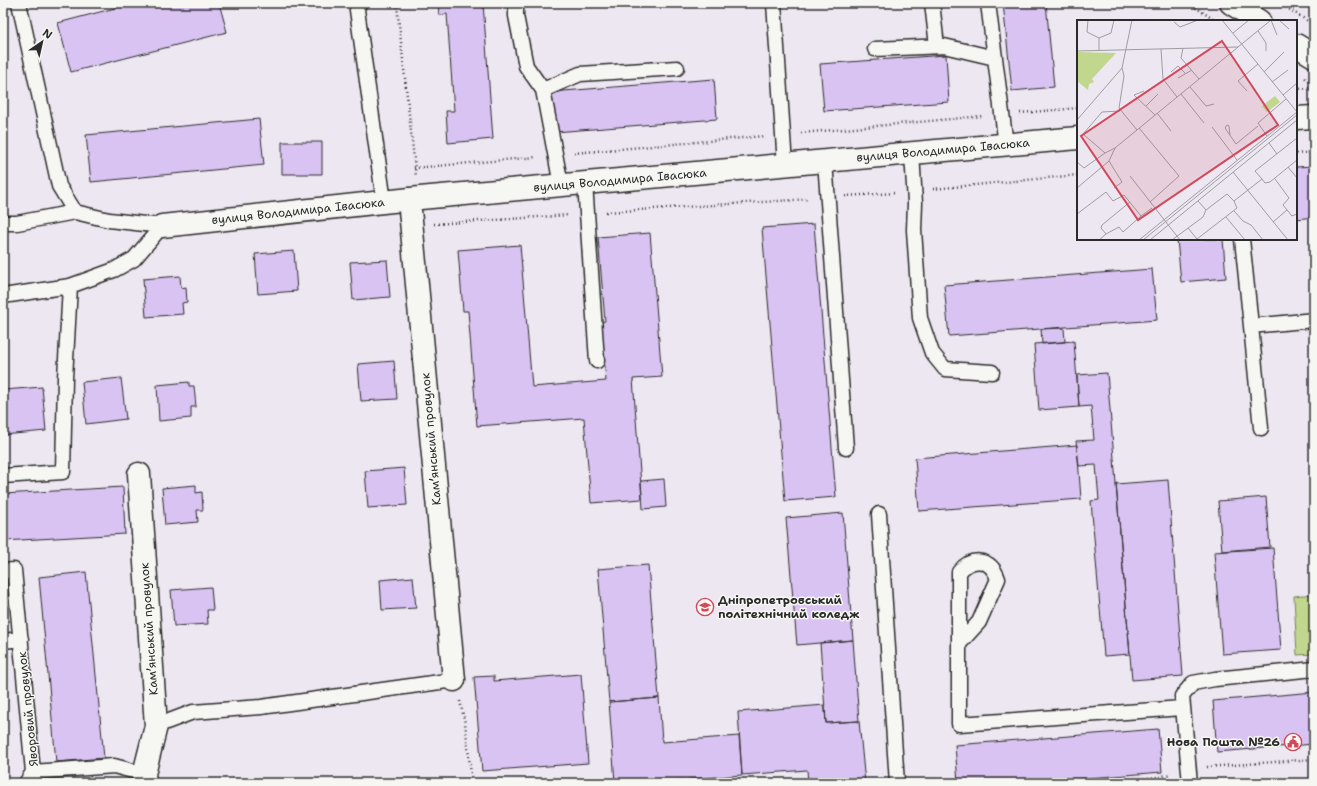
<svg xmlns="http://www.w3.org/2000/svg" width="1317" height="786" font-family="'Shantell Sans',sans-serif">
<style>
.green{fill:#c0d78d;stroke:#76815c}
.building{fill:#d9c3f3;stroke:#2b2b2b}
.lines{fill:none;stroke-linecap:round;stroke-linejoin:round}
.service-casing{stroke:#2b2b2b;stroke-width:17}
.minor-casing{stroke:#2b2b2b;stroke-width:25}
.path{stroke:#2b2b2b;stroke-width:2.5;stroke-dasharray:1 3;stroke-linecap:butt}
.service{stroke:#f6f6f2;stroke-width:14}
.minor{stroke:#f6f6f2;stroke-width:22}
.labels{text-anchor:middle;stroke-width:3;stroke-linejoin:round;paint-order:stroke}
.street-label{font-size:12px;fill:#2b2b2b;stroke:#f6f6f2}
.poi-label{font-size:12px;font-weight:bold;fill:#2b2b2b;stroke:#f6f6f2;text-anchor:start}
.inset-road{fill:none;stroke:#9f9ca2;stroke-width:1}
.view{fill:#d1495b;fill-opacity:0.15;stroke:#d1495b;stroke-width:2}
.inset-edge{fill:none;stroke:#2b2b2b;stroke-width:2}
</style>
<rect width="100%" height="100%" fill="#ede7f2"/>
<filter id="ink" filterUnits="userSpaceOnUse"><feTurbulence type="fractalNoise" baseFrequency=".025" numOctaves="2"/><feDisplacementMap in="SourceGraphic" scale="8" xChannelSelector="R" yChannelSelector="G"/><feConvolveMatrix kernelMatrix="1 2 1 2 8 2 1 2 1" color-interpolation-filters="sRGB"/></filter>
<g filter="url(#ink)">
<path class="green" d="M1314,594V654L1297,655L1294,596Z"/>
<path class="building" d="M134,3H219L227,32L71,72L58,23Z
M438,3H483L493,139L448,143L446,111H454L447,14L439,15Z
M1003,3H1046L1054,87L1012,91Z
M946,55L949,102L824,111L820,64Z
M714,79L717,119L555,132L551,92Z
M259,119L264,165L91,182L86,135Z
M282,142H322V174H282Z
M1314,166V217L1296,219V167Z
M814,224L836,497L785,501L762,228Z
M650,233L662,377L633,379L642,499L591,503L584,418L477,426L468,311H463L458,250L520,245L532,387L606,381L601,322L605,321L598,237Z
M1177,239H1223L1226,278L1181,282Z
M294,251L297,291L258,294L255,254Z
M387,260L390,297L353,300L350,262Z
M1152,269L1157,320L949,336L944,285Z
M180,276L181,288L186,287L187,302L182,303L183,314L146,317L143,279Z
M1064,328L1065,342L1042,344L1041,329Z
M1074,341L1079,407L1039,410L1034,344Z
M394,361L397,399L361,401L358,364Z
M1107,373L1130,654L1104,656L1091,501L1099,500L1096,465L1079,466L1076,441L1094,440L1091,406L1079,407L1077,375Z
M1312,375H1314V400Z
M121,378L126,419L86,424L82,382Z
M189,382V386H194L196,407H191V418L159,421L157,385Z
M42,387L46,431L3,435V390Z
M1077,445L1081,499L919,511L915,458Z
M404,468L407,505L368,508L365,471Z
M664,479L666,507L643,509L641,481Z
M1168,480L1183,676L1132,680L1116,484Z
M196,485V493L202,492L203,510H197L198,522L165,525L162,488Z
M123,487L125,534L3,541V494Z
M1266,497L1270,547L1222,551L1218,501Z
M843,513L853,640L797,645L786,518Z
M1273,548L1281,650L1222,654L1214,552Z
M648,565L659,698L609,702L598,569Z
M86,572L104,758L56,762L39,577Z
M413,577L416,608L382,610L380,580Z
M211,587L213,610H207L208,624L174,626L171,590Z
M853,640L859,721L826,723L820,643Z
M581,674L588,763L482,771L474,677L494,676V681Z
M1314,692V744L1217,752L1213,701Z
M659,698L662,742L739,736L742,775L656,782V783H615L609,702Z
M825,705L826,723L859,721L865,783H808L807,770L742,775L738,712Z
M1158,729L1162,772L1029,783H958L955,745Z"/>
<g class="lines">
<defs>
<path id="service" d="M19,3L59,186L75,212L109,220L162,226
M359,3L357,10L384,202
M516,3V16L526,66L543,90L561,185
M774,3L785,165
M932,3L937,46
M988,3L1006,145
M875,49L944,46L995,58
M543,90L580,74L677,68
M912,153L915,203L914,230L920,318L932,353L945,369L992,372
M825,161L846,448
M585,183L597,361
M3,223H17L75,212
M1242,239L1251,326
M3,296L70,286L114,270L134,259L162,226
M1261,428L1251,326L1314,320
M3,476L63,472L65,378L70,286
M879,514L897,783
M3,571L14,570L33,772L114,766L144,774
M3,641L21,639
M959,644L979,622L998,579C991,558 972,556 959,572V724L1182,708
M156,726L193,712L261,707L454,680
M26,783L33,772
M1190,783L1182,696L1193,683L1215,679L1314,669"/>
<path id="minor" d="M1231,3L1259,21
M1296,45L1314,56
M1296,118L1314,117
M409,199L454,680
M162,226L420,198L1078,138
M139,474L156,726L144,774L145,783"/>
</defs>
<use href="#service" class="service-casing"/>
<use href="#minor" class="minor-casing"/>
<path class="path" d="M399,3L397,6L416,177
M1189,3L1213,19
M1279,3L1314,25
M1305,78L1314,84
M1296,89L1314,88
M1020,113L1078,108
M801,133L983,116
M574,153L764,136
M1296,154L1314,152
M414,168L537,157
M933,189L1078,175
M845,196L896,193
M606,212L809,199
M434,224L569,215
M460,701L465,723L472,783
M1207,767L1314,759
M1088,783L1158,777L1171,774"/>
<use href="#service" class="service"/>
<use href="#minor" class="minor"/>
</g>
</g>
<defs>
<symbol id="university-ring" viewBox="-11 -11 22 22"><circle r="9.5" fill="#f6f6f2" stroke="#d1495b" stroke-width="1.5"/><path d="M0-5L7-2L0 1L-7-2ZM-4 1L0 2.5L4 1V4Q0 6-4 4Z" fill="#d1495b"/></symbol>
<symbol id="civic-ring" viewBox="-11 -11 22 22"><circle r="9.5" fill="#f6f6f2" stroke="#d1495b" stroke-width="1.5"/><path d="M-.6-6.5H3V-4.5H.6V-3L4-1V1h2V6H-6V1h2V-1L-.6-3ZM-1.2 2.5V6h2.4V2.5Z" fill="#d1495b"/></symbol>
</defs>
<g fill-rule="evenodd">
<use href="#university-ring" x="695" y="597" width="20" height="20"/>
<use href="#civic-ring" x="1283" y="732" width="20" height="20"/>
</g>
<g class="labels">
<g class="street-label">
<text transform="translate(943 150) rotate(-5)" y="4">вулиця Володимира Івасюка</text>
<text transform="translate(620 180) rotate(-5)" y="4">вулиця Володимира Івасюка</text>
<text transform="translate(298 211) rotate(-6)" y="4">вулиця Володимира Івасюка</text>
<text transform="translate(431 439) rotate(-95)" y="4">Камʼянський провулок</text>
<text transform="translate(149 629) rotate(-94)" y="4">Камʼянський провулок</text>
<text transform="translate(28 709) rotate(-96)" y="4">Яворовий провулок</text>
</g>
<g class="poi-label">
<text x="718" y="604">Дніпропетровський<tspan x="718" dy="14">політехнічний коледж</tspan></text>
<text x="1280" y="746" text-anchor="end">Нова Пошта №26</text>
</g>
</g>
<g transform="translate(1077 20)">
<rect width="220" height="220" fill="#ede7f2"/>
<path d="M0,32L39,33L15,59L17,62L12,64L11,70L0,61ZM198,76L203,82L190,92L185,86Z" fill="#c0d78d"/>
<path class="inset-road" d="M11,0L10,12L22,18M145,0L220,92M194,0L200,15M202,0L212,9M97,2L103,7L121,0M181,11L189,23V31M156,13L172,0M106,28L104,38L122,59M84,29L86,59L100,77M22,30V18L34,13L37,0M0,31L161,27M45,48L47,56L42,88L60,110M94,52L101,46L108,53M187,52L207,32M101,58L115,50M195,62L211,50M113,67L129,86L137,84M67,71L57,75L78,95M170,71L161,61L181,44M104,74L127,103M206,75L220,63M69,86L81,74M43,91L25,92L6,114L28,133L38,128L194,0M80,93L94,111M0,100L45,48L55,0M135,107L160,140M62,108L102,156L73,182M153,115L152,106L150,105L148,108L159,124L181,106M190,116L181,103L209,79M192,123L200,134M32,141L45,162L37,168M0,142L7,148L28,133M211,147L220,158M156,152L211,220M53,156L103,220M185,159L188,163L193,162L220,140M198,159L212,178L206,185L215,196L220,194M0,168L32,141L38,128M121,181L129,190M157,181L185,159L178,151L220,118M157,191L166,201L174,205L186,220M0,194L29,172L36,181L47,175L64,196L75,188M149,197L168,220M196,202L210,190M29,214L42,207L46,212L64,196M22,220L29,214L24,208L25,205L53,182M62,220L220,92M66,220L220,95M73,220L220,100M95,220L126,197L129,190L150,174L157,181L160,188L120,219L111,208"/>
<path class="view" d="M145,21L201,105L61,200L4,116Z"/>
<rect width="220" height="220" class="inset-edge"/>
</g>
<rect width="1317" height="786" fill="none" stroke="#f6f6f2" stroke-width="16"/>
<rect x="8" y="8" width="1301" height="770" fill="none" stroke="#2b2b2b" stroke-width="1.5" filter="url(#ink)"/>
<g transform="translate(42 42) rotate(34)" stroke="#f6f6f2" stroke-width="3" paint-order="stroke">
<path d="M0-3L7 15L0 10L-7 15Z" fill="#2b2b2b"/>
<text y="-6" font-size="11" font-weight="bold" text-anchor="middle" fill="#2b2b2b">N</text>
</g>
</svg>
